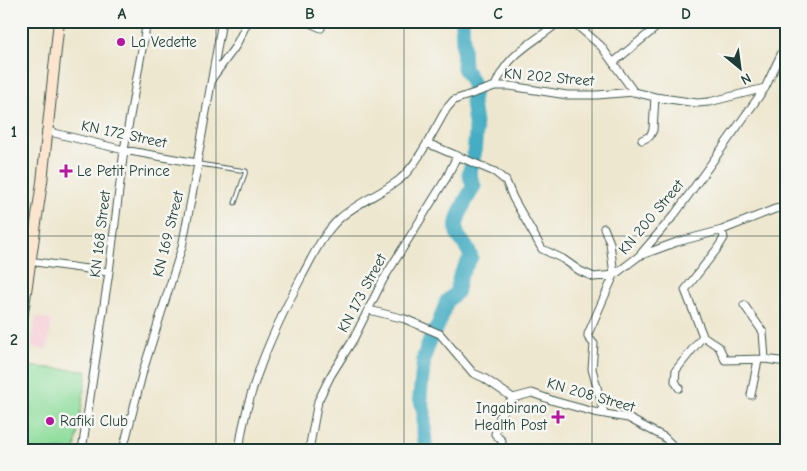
<svg xmlns="http://www.w3.org/2000/svg" width="807" height="471" font-family="'Comic Neue',sans-serif">
<style>
.built{fill:#f6cfd8}
.green{fill:#8edd9c;stroke:#568d68}
.lines{fill:none;stroke-linecap:round;stroke-linejoin:round}
.river{stroke:#44adc3;stroke-width:15}
.service-casing{stroke:#3e564b;stroke-width:5}
.minor-casing{stroke:#3e564b;stroke-width:9}
.secondary-casing{stroke:#3e564b;stroke-width:12}
.service{stroke:#fff;stroke-width:3}
.minor{stroke:#fff;stroke-width:7}
.secondary{stroke:#fce5cf;stroke-width:10}
.grid{fill:none;stroke:#1f3d34;stroke-width:1;stroke-opacity:0.55}
.poi-dot{fill:#b5179e;stroke:#f6f6f2;stroke-width:2}
.labels{text-anchor:middle;stroke-width:5;stroke-linejoin:round;paint-order:stroke}
.poi-label{font-size:15px;fill:#1f3d34;stroke:#f6f6f2;text-anchor:start}
.street-label{font-size:15px;fill:#1f3d34;stroke:#f6f6f2}
.neatline{fill:none;stroke:#1f3d34;stroke-width:2}
.grid-label{font-size:16px;text-anchor:middle;font-weight:bold;fill:#1f3d34}
</style>
<rect width="100%" height="100%" fill="#f6f6f2"/>
<filter id="ink" filterUnits="userSpaceOnUse"><feTurbulence type="fractalNoise" baseFrequency=".02" numOctaves="2"/><feDisplacementMap in="SourceGraphic" scale="10" xChannelSelector="R" yChannelSelector="G"/><feConvolveMatrix kernelMatrix="1 2 1 2 8 2 1 2 1" color-interpolation-filters="sRGB"/></filter>
<filter id="wash" filterUnits="userSpaceOnUse"><feTurbulence type="fractalNoise" baseFrequency=".0096" numOctaves="4" result="noise"/><feDisplacementMap in="SourceGraphic" scale="20" xChannelSelector="R" yChannelSelector="G"/><feGaussianBlur stdDeviation="1.12" result="paint"/><feColorMatrix in="noise" values="0 0 0 0 0 0 0 0 0 0 0 0 0 0 0 0 0 1.4 0 .05"/><feComposite in="paint" operator="in"/></filter>
<g filter="url(#wash)">
<rect width="100%" height="100%" fill="#eee7cf"/>
<path class="built" d="M36,317L52,320L47,350L31,347Z"/>
<path class="green" d="M25,366L87,371L75,450H21V393Z"/>
<g class="lines">
<path class="river" d="M426,450L424,434V412L420,397L424,357L430,340L439,323L447,301L456,293L460,276L471,257C468,248 464,244 459,237C450,224 467,198 474,186L469,174L474,155L476,131L472,102L474,90L472,82L464,68L462,21"/>
</g>
</g>
<g filter="url(#ink)">
<g class="lines">
<defs>
<path id="service" d="M199,164L246,171L235,203"/>
<path id="minor" d="M108,21L146,25
M305,21L321,28
M572,21L601,46L634,92
M614,62L664,21
M213,77L235,47L248,21
M495,86C509,51 533,44 560,21
M46,131L124,150L197,163
M642,140L650,136L653,130L655,97
M427,143L495,172L506,181L513,198L542,249L563,259L580,271L594,277L614,275L639,256L675,214L765,88L786,44
M722,230L724,238L717,249L685,290L703,336L719,347L725,360L765,359L786,362
M639,256L677,242L722,230L775,209L786,207
M21,260L109,272
M744,305L763,332L765,359
M369,310L405,319L440,334L473,373L484,378L513,398L532,393L554,401L594,412L628,418L664,437L677,450
M679,388L675,381L676,370L703,336
M751,395L758,360
M604,413L592,369L594,344L588,337V334L614,275L610,243L604,228
M82,450L109,272L124,150L147,21
M123,450L143,371L182,247L198,164L197,163L222,21
M239,450C247,388 273,331 302,276C313,256 322,235 339,219C355,204 380,194 399,180C417,166 435,128 447,108L454,100L495,86H510L567,95H597L634,92L655,97L697,103L709,102L765,88
M309,450L318,401L331,375L353,340L383,280L447,177L457,156
M500,450L502,441L495,434L500,416L513,398"/>
<path id="secondary" d="M21,326L42,182L59,21"/>
</defs>
<use href="#service" class="service-casing"/>
<use href="#minor" class="minor-casing"/>
<use href="#secondary" class="secondary-casing"/>
<use href="#service" class="service"/>
<use href="#minor" class="minor"/>
<use href="#secondary" class="secondary"/>
</g>
</g>
<path class="grid" d="M216,21V450M404,21V450M592,21V450M21,236H786"/>
<g class="poi-dot">
<circle cx="121" cy="42" r="5"/>
<path d="M63.5 163.5h5v5h5v5h-5v5h-5v-5h-5v-5h5z"/>
<path d="M555.5 409.5h5v5h5v5h-5v5h-5v-5h-5v-5h5z"/>
<circle cx="50" cy="421" r="5"/>
</g>
<g class="labels">
<g class="poi-label">
<text x="131" y="47">La Vedette</text>
<text x="77" y="176">Le Petit Prince</text>
<text x="547" y="413" text-anchor="end">Ingabirano<tspan x="547" dy="17">Health Post</tspan></text>
<text x="60" y="426">Rafiki Club</text>
</g>
<g class="street-label">
<text transform="translate(549 77) rotate(5)" y="5">KN 202 Street</text>
<text transform="translate(124 134) rotate(12)" y="5">KN 172 Street</text>
<text transform="translate(651 217) rotate(-50)" y="5">KN 200 Street</text>
<text transform="translate(100 234) rotate(-83)" y="5">KN 168 Street</text>
<text transform="translate(168 234) rotate(-76)" y="5">KN 169 Street</text>
<text transform="translate(362 293) rotate(-62)" y="5">KN 173 Street</text>
<text transform="translate(591 395) rotate(16)" y="5">KN 208 Street</text>
</g>
</g>
<rect width="807" height="471" fill="none" stroke="#f6f6f2" stroke-width="55"/>
<g transform="translate(740 68) rotate(151)" stroke="#f6f6f2" stroke-width="4" paint-order="stroke">
<path d="M0-4L9 19L0 12L-9 19Z" fill="#1f3d34"/>
<text y="-8" font-size="14" font-weight="bold" text-anchor="middle" fill="#1f3d34">N</text>
</g>
<rect x="28" y="28" width="752" height="416" class="neatline"/>
<g class="grid-label">
<text x="122" y="19">A</text>
<text x="310" y="19">B</text>
<text x="498" y="19">C</text>
<text x="686" y="19">D</text>
<text x="14" y="137">1</text>
<text x="14" y="345">2</text>
</g>
</svg>
